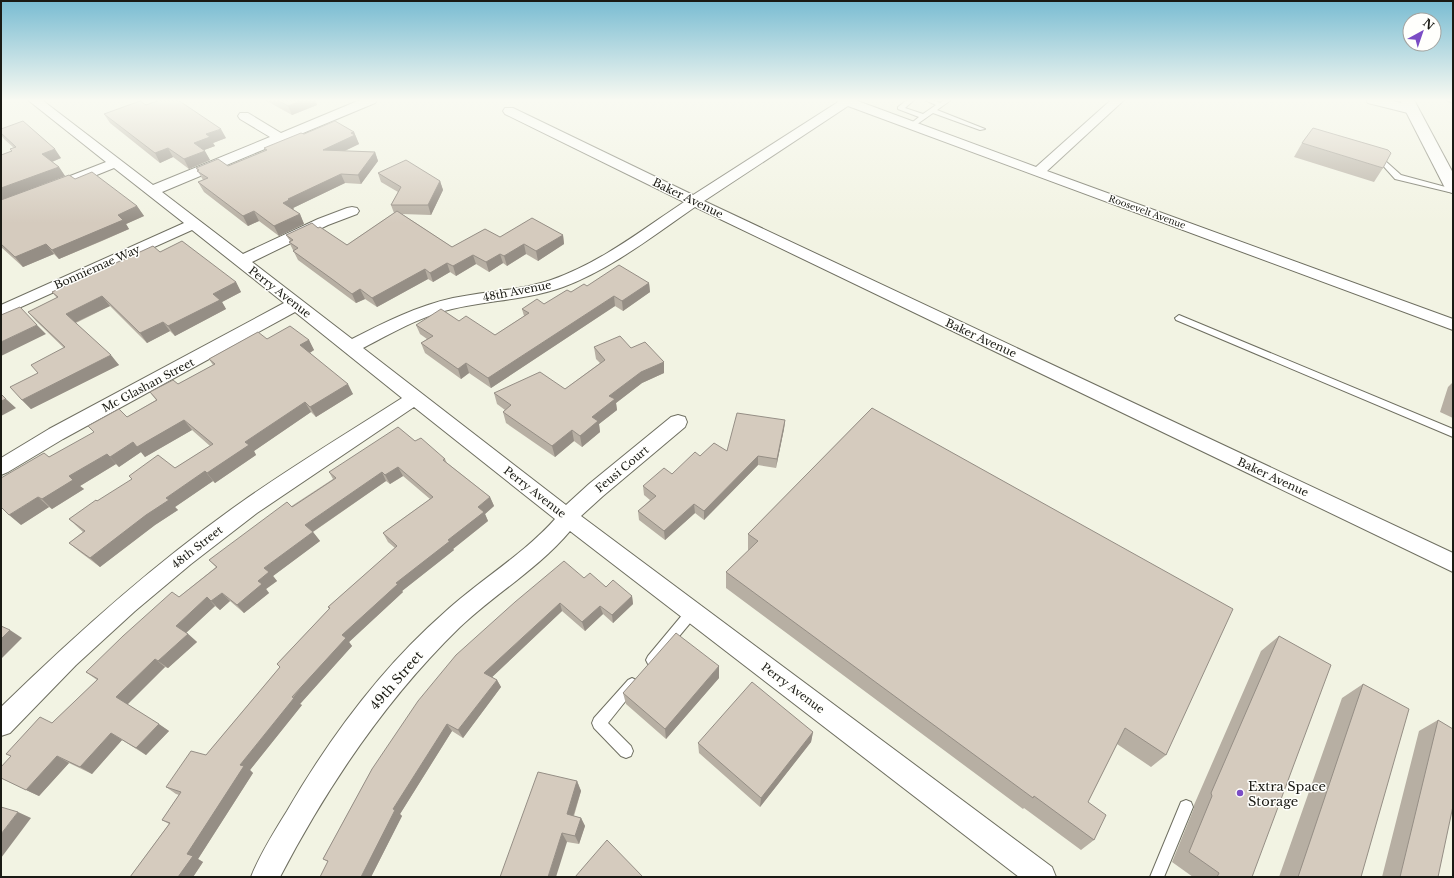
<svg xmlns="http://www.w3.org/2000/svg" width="1454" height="878" font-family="'Libre Baskerville',serif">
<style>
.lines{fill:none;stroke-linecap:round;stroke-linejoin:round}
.service-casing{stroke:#6f6f61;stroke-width:2}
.minor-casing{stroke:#6f6f61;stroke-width:2}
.tertiary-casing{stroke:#6f6f61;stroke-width:2}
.secondary-casing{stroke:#6f6f61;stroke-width:2}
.service{fill:#fff;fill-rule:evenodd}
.minor{fill:#fff;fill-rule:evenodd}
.tertiary{fill:#fff;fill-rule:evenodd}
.secondary{fill:#fff;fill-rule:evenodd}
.wall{fill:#b7afa3}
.shaded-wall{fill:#958e85}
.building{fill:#d5cbbe;stroke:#958e85}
.poi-dot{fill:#7b4dc5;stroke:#fffffc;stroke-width:1.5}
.labels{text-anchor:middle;stroke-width:3;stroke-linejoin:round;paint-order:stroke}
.far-street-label{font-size:9px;fill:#1a1a14;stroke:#fffffc}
.street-label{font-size:11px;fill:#1a1a14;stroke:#fffffc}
.near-street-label{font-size:13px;fill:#1a1a14;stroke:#fffffc}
.near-poi-label{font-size:13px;fill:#1a1a14;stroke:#fffffc;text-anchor:start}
</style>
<rect width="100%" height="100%" fill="#f2f3e3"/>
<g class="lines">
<defs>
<path id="service" d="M907,100H914L905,108L923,114L936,105L925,100H934L940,103L944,100H951L937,110L985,129L980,130L933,113L913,127H909V125L919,117L898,109V107Z
M1447,100H1453V103Z
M1375,155L1382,158L1401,175L1453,189V193L1395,179L1378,160L1373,158V156Z
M1179,315L1453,429V437L1176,320L1175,318Z
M692,607L696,608L698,612L696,616L656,664L652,666L648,664L646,660L648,656L688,608Z
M632,678L636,680L638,684L636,688L608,723L631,746L633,751L631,756L626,758L621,756L594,728L592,723L594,718L628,680Z
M1186,800L1191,802L1193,807L1164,877H1150L1181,802Z"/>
<path id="minor" d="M28,100H42L153,185L270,137L240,119L238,116L240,113H248L281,133L360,100H377L375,103L162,192L243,254L318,219L347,208L352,207L357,208L359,211L357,214L328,225L252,262L352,339C385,322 417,306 453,298C486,291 519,291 551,280C600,263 642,230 684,202L505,114L503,111L505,108H513L693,195L838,102L836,100H855L1036,167L1111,100H1124L1047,171L1453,319V330L848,106L704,201L1453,553V572L695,207C653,236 611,269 563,287C527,300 489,300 452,309C421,316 392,333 363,348L566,505L589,484L671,417L678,415L685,417L687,422L685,427L603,496L581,516L1052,867L1056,877H1019L570,531C539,568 495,594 460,627C386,699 328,785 280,877H251C260,854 274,832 287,811C330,737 382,667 446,611C480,580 525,553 555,519L414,407L257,513L191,564L135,611L76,665L10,733L1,736V707C77,633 156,562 243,501C294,465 349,432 402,398L295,312L63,439L8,472L1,475V458L49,429L284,303L192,230L1,316V305L184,223L114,168L57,191L52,192L47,191L45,188L47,185L106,162Z"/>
<path id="tertiary" d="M1366,100H1390L1417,107L1419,110L1417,113L1412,114L1368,103Z"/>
<path id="secondary" d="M1400,100H1414L1453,173V193L1447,191L1445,188Z"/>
</defs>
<use href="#service" class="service-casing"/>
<use href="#minor" class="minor-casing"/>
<use href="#tertiary" class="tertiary-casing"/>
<use href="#secondary" class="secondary-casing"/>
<use href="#service" class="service"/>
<use href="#minor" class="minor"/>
<use href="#tertiary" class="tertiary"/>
<use href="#secondary" class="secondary"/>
</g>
<path class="wall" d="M265,100H315L317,105L292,115Z
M146,105L226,138L213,143L215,146L204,150L210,160L189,169L173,157L160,163L110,123L104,114Z
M1,129L61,158L52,162L59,167L65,176L38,186L75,179L137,206L144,216L126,224L129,229L102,241L59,259L54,254L23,267L1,247V155L11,151L10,149L14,148L4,139L1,135Z
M354,132L359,144L345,151L375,152L378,161L361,184L345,183L293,208L294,209L293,210L300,214L304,224L279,236L259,221L248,226L204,192L198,182L203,180L196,168L228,166L266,150L264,148L304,134Z
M1302,143L1383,168L1374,182L1294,157Z
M378,173L440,181L443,190L431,215L402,214L452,247L500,237L563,235L564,244L538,261L526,254L507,266L503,263L489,272L476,264L456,276L450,272L433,282L428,279L377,307L365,299L356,303L298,260L289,242L290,241L286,235L318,228L347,245L394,213L391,205L398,192L381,182Z
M160,252L236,282L241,292L222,302L226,309L175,336L170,331L147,343L110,306L76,323L119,365L31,409L22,400L38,373L64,348L36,321L28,312L57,298L52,292Z
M649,283L650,292L623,311L615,306L491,388L469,373L461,379L425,353L421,343L427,339L420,334L416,325L459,321L495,335L524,316L522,309L544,304L571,292L587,286Z
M267,339L309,340L314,350L310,353L353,394L316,417L311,412L254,451L256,455L215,483L213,481L175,507L178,510L155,525L100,567L80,552L69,543L83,532L69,519L97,501L175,468L210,446L192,430L145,457L141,452L119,467L116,464L80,486L84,489L52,509L49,507L21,525L49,457L127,417L156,400L150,392L178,384L213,365L209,359Z
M594,347L631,348L664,362V373L642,383L616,403L617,410L599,424L600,432L582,447L574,441L555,457L506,423L503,412L505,410L497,404L494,393L565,389L600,363L596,359Z
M1453,382V418L1440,412L1448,387Z
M872,408L1166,755L1151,767L1117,744L1088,802L1094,840L1081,850L1024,808L1023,809L726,588V572L748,551V534Z
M785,420L784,429L776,468L758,465L704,520L695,513L665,540L639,520L638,511L650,500L644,495L643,486L672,474L700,456L727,451Z
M415,441L445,459L447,463L490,497L494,506L485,514L488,521L453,549L454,550L402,591L403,592L349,642L352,646L300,704L302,705L250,770L253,773L198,859L203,862L193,877H130L169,824L162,820L179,795L176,794L166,787L206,755L280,667L277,664L329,609L328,607L395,548L388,542L383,533L430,499L403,476L390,484L386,481L313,532L320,541L273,576L277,581L266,589L269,593L244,613L230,601L220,610L215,606L186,632L197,642L168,668L165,667L127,704L169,731L146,755L122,740L92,774L69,763L39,796L1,778L11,756L6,754L52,723L97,680L86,672L179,597L216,567L209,560L333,479L329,472Z
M584,578L632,596L633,604L613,623L603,614L585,631L562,611L492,677L497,680L501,687L463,738L452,731L400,814L402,816L371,877H320L328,862L323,859L372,769Z
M1279,636L1252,877H1193L1172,862L1194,808V805L1261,651Z
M719,678L666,739L626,704L623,693Z
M1363,684L1361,877H1279L1342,698Z
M1438,720V877H1382L1419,731Z
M813,732L811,742L760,807L699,753L698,743Z
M577,781L581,791L574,816L581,818L585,826L579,844L567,842L500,877Z"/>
<path class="shaded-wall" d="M303,100H315L317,105L292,115L288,106Z
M221,129L226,138L213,143L215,146L199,152L194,143L206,134Z
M354,132L359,144L327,159L323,150Z
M168,148L173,157L160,163L155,153Z
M55,149L61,158L49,163L42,154Z
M205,151L210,160L189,169L184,159Z
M375,152L378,161L361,184L358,175Z
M59,167L65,176L1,200V188Z
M341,174L345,183L293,208L294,209L288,212L283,203L288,199Z
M440,181L443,190L431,215L428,205Z
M137,206L144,216L126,224L129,229L59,259L52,250L118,215Z
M254,211L259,221L248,226L243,216Z
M300,214L304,224L279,236L274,226Z
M563,235L564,244L538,261L536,251Z
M46,244L54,254L23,267L15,257Z
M524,244L526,254L507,266L504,256Z
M500,254L503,263L489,272L486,262Z
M473,255L476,264L456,276L453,266Z
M447,263L450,272L433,282L430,273Z
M425,269L428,279L377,307L372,298Z
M236,282L241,292L222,302L226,309L175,336L168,326L213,294Z
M649,283L650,292L623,311L622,301Z
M360,289L365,299L356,303L352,294Z
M102,296L110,306L74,323L66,314Z
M614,296L615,306L491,388L488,378Z
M163,322L170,331L147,343L140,333Z
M37,325L46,334L1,356V342Z
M309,340L314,350L306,355L300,345Z
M111,355L119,365L31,409L22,400Z
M664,362V373L642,383L616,403L617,410L599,424L600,432L582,447L580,436L592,417L609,396L641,372Z
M466,363L469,373L461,379L458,369Z
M348,384L353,394L316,417L310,407Z
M6,399L16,408L1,416V401Z
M305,402L311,412L254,451L256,455L215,483L207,473L245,442Z
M184,420L192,430L145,457L141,452L119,467L110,457L133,442Z
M785,420L784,429L776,468L777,459Z
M572,430L574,441L555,457L552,446Z
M107,454L116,464L80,486L84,489L52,509L42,499L69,476Z
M758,456V465L704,520V511Z
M398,467L403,476L390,484L385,475Z
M205,471L213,481L175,507L178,510L155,525L100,567L90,558L166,498Z
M382,472L386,481L311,533L305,525Z
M38,497L49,507L21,525L9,515Z
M490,497L494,506L485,514L488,521L453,549L454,550L402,591L403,592L349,642L352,646L300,704L302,705L250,770L253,773L198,859L203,862L193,877H178L187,854L240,765L342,635L396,583L448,540L478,507Z
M694,504L695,513L665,540L664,531Z
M313,532L320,541L273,576L277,581L266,589L269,593L244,613L237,605L264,568Z
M222,593L230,601L220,610L211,601Z
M632,596L633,604L613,623L612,615Z
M207,597L215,606L185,634L176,626Z
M560,603L562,611L489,680L484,673Z
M600,606L603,614L585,631L582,622Z
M10,630L22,638L1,659V639Z
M188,634L197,642L168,668L158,661Z
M155,659L165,667L127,705L116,697Z
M719,666V678L666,739L665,729Z
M497,680L501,687L463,738L458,730Z
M159,724L169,731L146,755L136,748Z
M447,724L452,731L400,814L402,816L371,877H361L393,809Z
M813,732L811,742L760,807L761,798Z
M111,733L122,740L92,774L80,767Z
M57,756L69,763L39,796L26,790Z
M577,781L581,791L571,823L567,814Z
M18,812L31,818L1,858V834Z
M581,818L585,826L579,844L575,836Z
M562,833L567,842L556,877H548Z"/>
<path class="building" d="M160,100H178L221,129L206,134L210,137L194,143L205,151L184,159L168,148L155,153L104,114L140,101L146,105Z
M277,100H303L288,106Z
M23,121L55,149L42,154L59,167L1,188V155L12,151L10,149L16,147L1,133V129Z
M335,121L354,132L351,133L355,135L323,150L375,152L358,175L341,174L288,199L289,200L283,203L300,214L274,226L254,211L243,216L198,182L208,178L197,171L199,170L196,168L218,159L228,166L267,150L264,148L301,133L304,134Z
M1313,128L1388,150L1391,153L1383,168L1302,143Z
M406,160L440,181L428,205H391L401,187L378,173Z
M92,172L137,206L118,215L123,220L52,250L46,244L15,257L1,244V200L69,175L75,179Z
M397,211L452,247L485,229L500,237L532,218L563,235L536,251L524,244L504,256L500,254L486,262L473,255L453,266L447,263L430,273L425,269L372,298L360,289L352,294L332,279L293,251L298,248L289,242L293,240L286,235L312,223L318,228L320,227L347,245Z
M182,241L236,282L213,294L220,300L168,326L163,322L140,333L102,296L66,314L111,355L22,400L10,387L38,373L31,365L65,347L28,312L58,297L52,292L153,246L160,252Z
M619,265L649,283L622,301L614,296L488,378L466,363L458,369L421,343L433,336L416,325L441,309L459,321L466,316L495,335L529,313L522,309L537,299L544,304L567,290L571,292L584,284L587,286Z
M20,307L37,325L1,342V315Z
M290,326L309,340L300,345L348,384L310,407L305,402L245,442L249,445L207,473L205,471L166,498L169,500L146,515L90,558L69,543L85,531L69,519L96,500L97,501L132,479L129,476L158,455L175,468L213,444L184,420L137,447L133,442L110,457L107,454L69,476L73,480L42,499L38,497L9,515L1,507V478L44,453L49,457L94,432L88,426L119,409L127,417L157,400L150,392L173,380L178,384L215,364L209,359L258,332L267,339Z
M620,336L631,348L645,342L664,362L641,372L609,396L615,399L592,417L598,421L580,436L572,430L552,446L503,412L511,405L494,393L540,372L565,389L605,360L594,347Z
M1,394L6,399L1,401Z
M872,408L1233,609L1166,755L1125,728L1088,802L1106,815L1094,840L1034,796L1033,798L726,572L758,541L748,534Z
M737,413L785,420L777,459L758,456L704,511L694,504L664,531L638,511L656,496L643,486L664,468L672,474L695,452L700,456L714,443L727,451Z
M398,427L415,441L421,438L445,459L443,460L490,497L478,507L484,512L448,540L450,541L396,583L398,584L342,635L346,638L292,697L294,698L240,765L244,766L187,854L193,856L178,877H130L170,823L162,820L181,792L166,787L191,751L206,755L280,667L277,664L330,608L328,607L397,546L383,533L433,497L398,467L385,475L382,472L305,525L313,532L264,568L269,572L258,581L262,584L237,605L222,593L211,601L207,597L176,626L188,634L158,661L155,659L116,697L159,724L136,748L111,733L80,767L57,756L26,790L1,778V767L11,756L6,754L40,717L52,723L98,679L86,672L123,636L172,592L179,597L217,567L209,560L287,502L292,507L336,478L329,472Z
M564,561L584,578L590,573L606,587L613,580L632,596L612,615L600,606L582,622L560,603L484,673L497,680L458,730L447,724L393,809L395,810L361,877H320L328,861L323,859L372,769L418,701L456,655L515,602Z
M1,626L10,630L1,639Z
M676,633L719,666L665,729L623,693Z
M1279,636L1331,665L1252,877H1217L1219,873L1189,852L1212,796L1211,793Z
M752,682L813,732L761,798L698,743Z
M1363,684L1409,709L1361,877H1298Z
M1438,720L1453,729V806L1438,877H1400Z
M538,772L577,781L567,814L581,818L575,836L562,833L548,877H500Z
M1,807L18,812L1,834Z
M607,840L643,877H575Z"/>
<linearGradient id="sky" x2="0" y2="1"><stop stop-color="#79bcd2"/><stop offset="0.45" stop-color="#f9faf2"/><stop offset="1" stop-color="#f9faf2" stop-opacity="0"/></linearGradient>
<rect width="1454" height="223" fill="url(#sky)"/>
<circle class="poi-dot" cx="1240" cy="793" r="4"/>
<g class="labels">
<g class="far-street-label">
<text transform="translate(1147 212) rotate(20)" y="3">Roosevelt Avenue</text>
</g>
<g class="street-label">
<text transform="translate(688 198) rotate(26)" y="4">Baker Avenue</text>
<text transform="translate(97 267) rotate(-24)" y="4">Bonniemae Way</text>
<text transform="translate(517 291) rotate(-11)" y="4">48th Avenue</text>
<text transform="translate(280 292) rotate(38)" y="4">Perry Avenue</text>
<text transform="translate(981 338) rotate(25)" y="4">Baker Avenue</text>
<text transform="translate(148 385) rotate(-28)" y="4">Mc Glashan Street</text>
<text transform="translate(622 469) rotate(-40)" y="4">Feusi Court</text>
<text transform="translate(1273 477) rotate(25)" y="4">Baker Avenue</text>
<text transform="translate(535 492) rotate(38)" y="4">Perry Avenue</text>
<text transform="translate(197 547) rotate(-38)" y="4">48th Street</text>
<text transform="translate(793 688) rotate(37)" y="4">Perry Avenue</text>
</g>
<g class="near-street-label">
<text transform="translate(396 680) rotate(-49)" y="5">49th Street</text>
</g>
<g class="near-poi-label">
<text x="1248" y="791">Extra Space<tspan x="1248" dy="15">Storage</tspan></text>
</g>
</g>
<rect width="1454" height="878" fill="none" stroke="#1a1a14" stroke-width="4"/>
<g transform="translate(1422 32) rotate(40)"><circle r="19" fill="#fffffc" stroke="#a3a39f"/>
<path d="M0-3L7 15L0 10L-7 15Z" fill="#7b4dc5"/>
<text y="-6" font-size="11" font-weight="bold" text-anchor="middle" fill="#1a1a14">N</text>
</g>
</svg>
